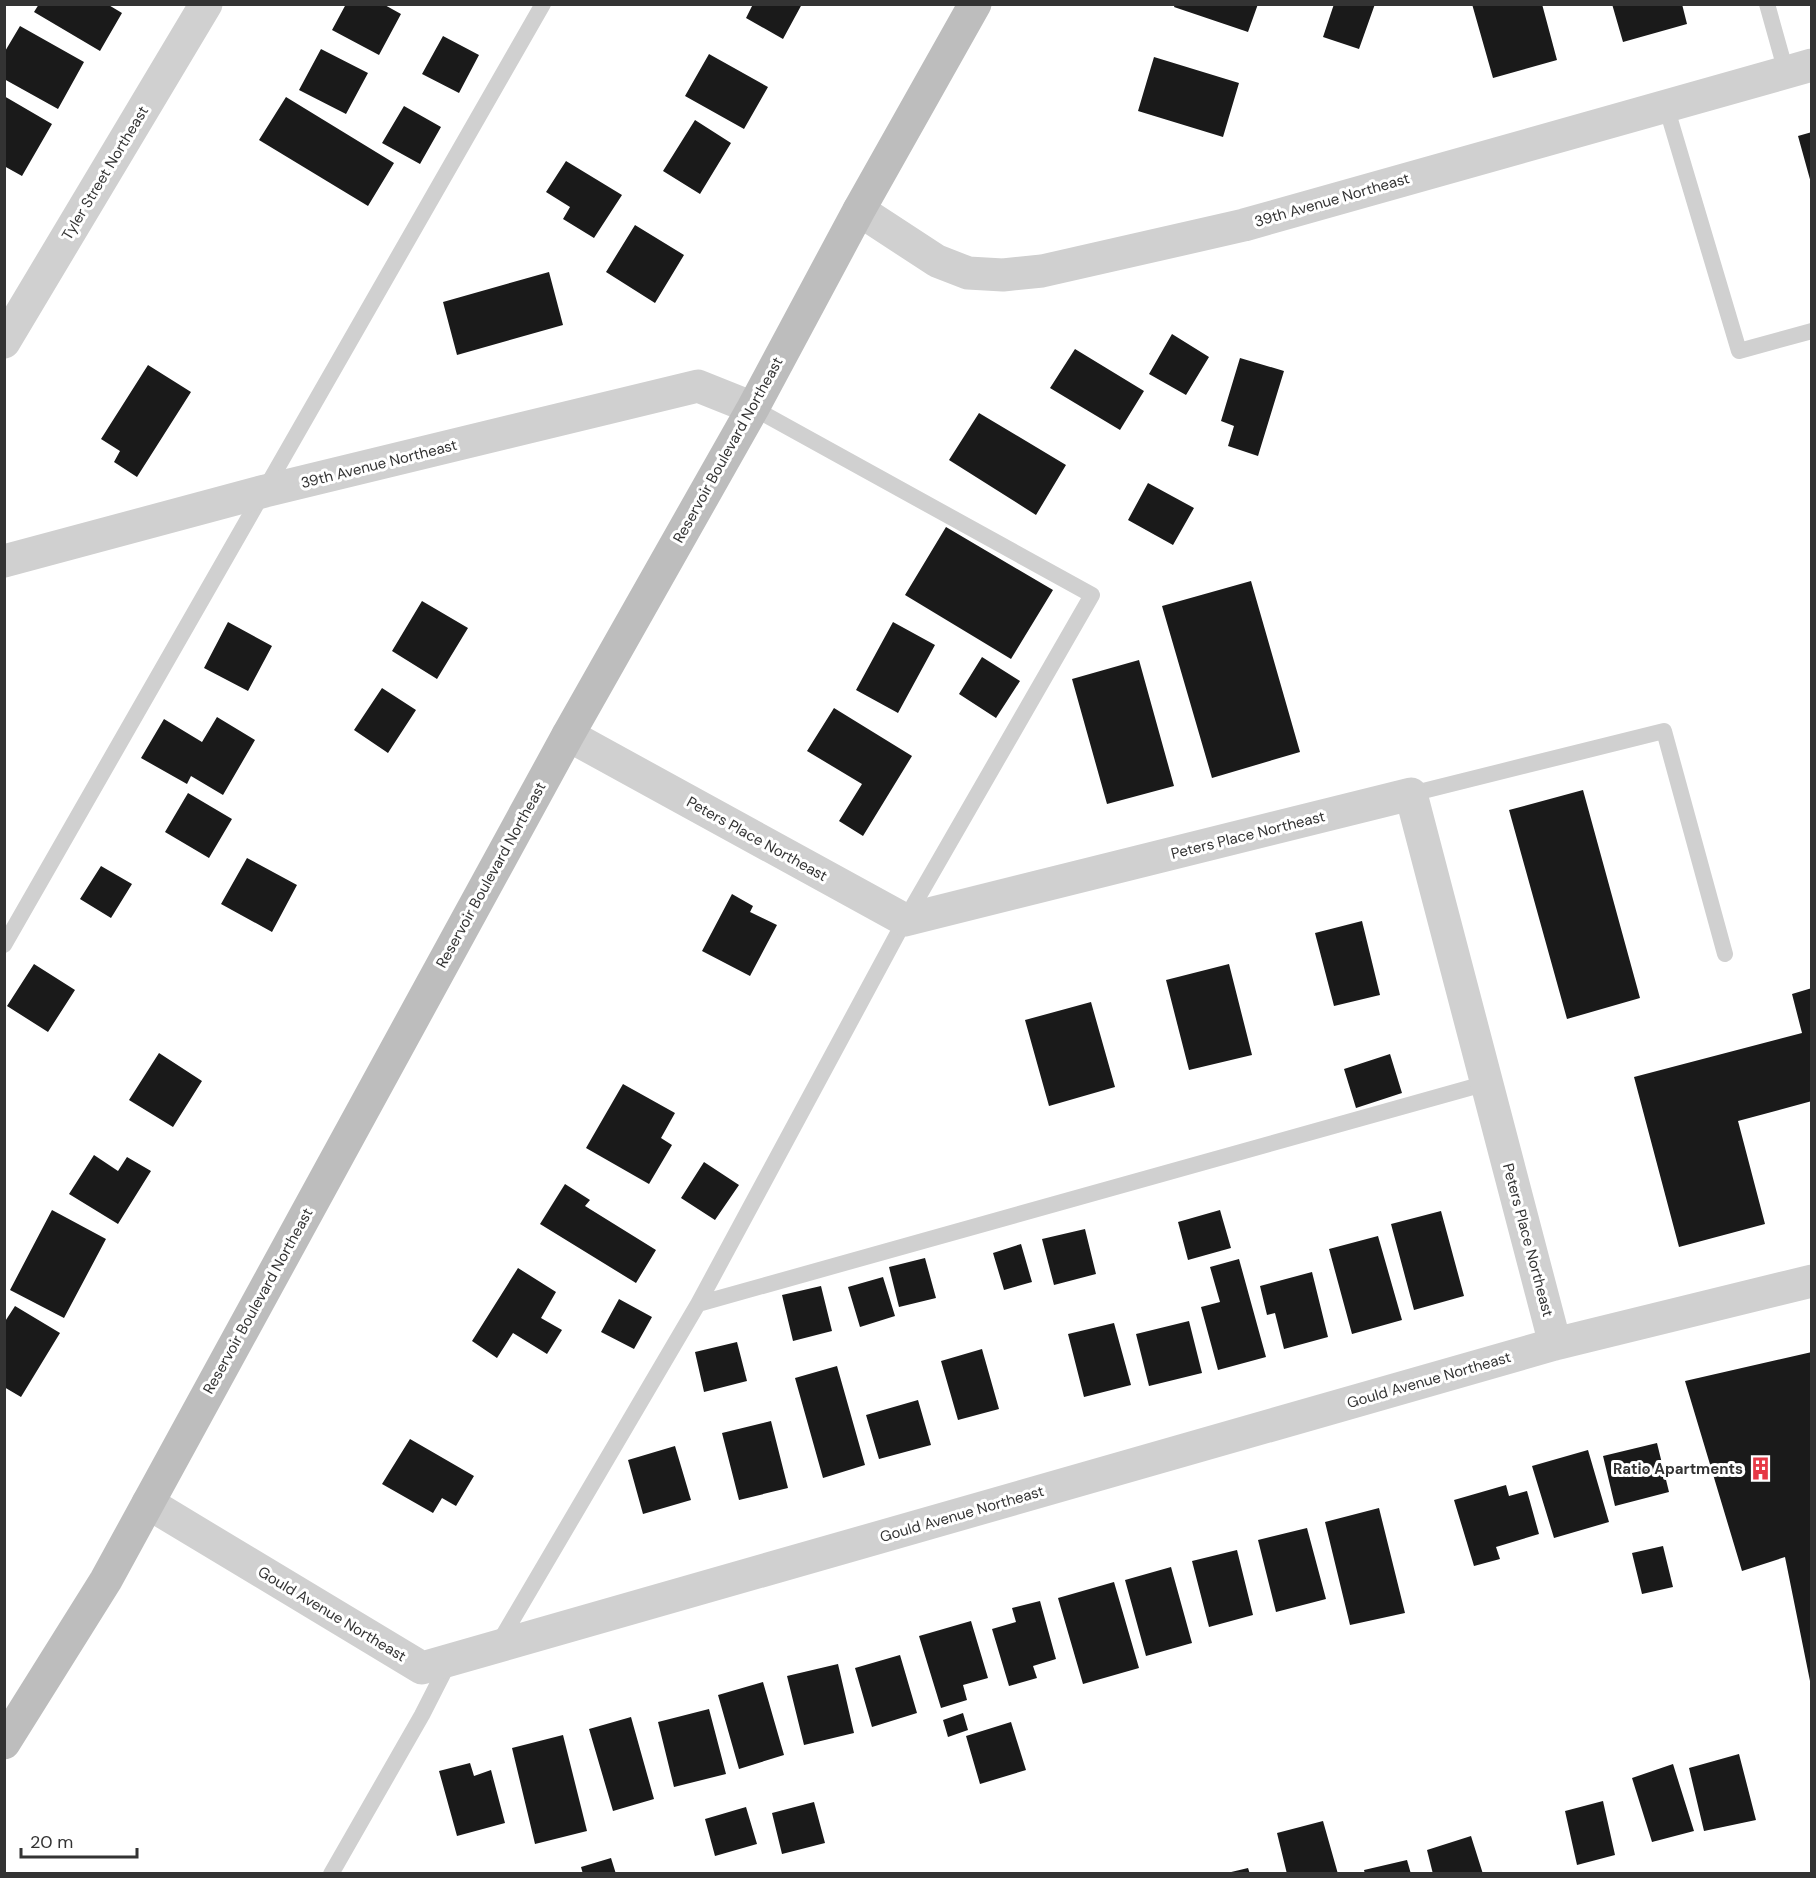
<svg xmlns="http://www.w3.org/2000/svg" width="1816" height="1878" font-family="'DM Sans',sans-serif">
<style>
.building{fill:#1a1a1a}
.lines{fill:none;stroke-linecap:round;stroke-linejoin:round}
.lane{stroke:#d0d0d0;stroke-width:16}
.street{stroke:#d0d0d0;stroke-width:33}
.secondary{stroke:#bdbdbd;stroke-width:33}
.labels{text-anchor:middle;stroke-width:6;stroke-linejoin:round;paint-order:stroke}
.street-label{font-size:15px;fill:#333;stroke:#fff}
.poi-label{font-size:15px;font-weight:bold;fill:#333;stroke:#fff;text-anchor:end}
</style>
<rect width="100%" height="100%" fill="#fff"/>
<path class="building" d="M39,4H107L122,13L100,51L34,12Z
M346,4H383L401,14L379,55L332,30Z
M753,4H802L783,39L746,18Z
M1175,4H1258L1248,32L1174,7Z
M1334,4H1375L1359,49L1323,37Z
M1472,4H1542L1557,60L1493,78Z
M1612,4H1682L1687,24L1623,42Z
M20,26L84,62L58,109L4,79V53Z
M443,36L479,55L459,93L422,74Z
M321,49L368,73L346,114L299,90Z
M709,54L768,87L744,129L685,96Z
M1154,57L1239,83L1223,137L1138,111Z
M4,96L52,124L22,176L4,166Z
M286,97L394,163L368,206L259,140Z
M404,106L441,127L420,164L382,143Z
M695,120L731,143L700,194L663,171Z
M1812,132V183H1811L1798,136Z
M566,161L622,195L594,238L563,219L570,207L546,192Z
M635,225L684,255L655,303L606,272Z
M549,272L563,325L457,355L443,302Z
M1172,334L1209,357L1186,395L1149,374Z
M1075,349L1144,391L1120,430L1050,388Z
M1240,358L1284,371L1258,456L1228,446L1234,426L1221,421Z
M148,365L191,392L137,477L114,462L120,451L101,439Z
M979,413L1066,465L1036,515L949,460Z
M1148,483L1194,508L1173,545L1128,520Z
M946,527L1053,590L1011,659L905,595Z
M1251,581L1300,752L1212,778L1162,606Z
M422,601L468,628L437,679L392,651Z
M228,622L272,646L248,691L204,668Z
M893,622L935,645L898,713L856,690Z
M982,657L1020,681L996,718L959,694Z
M1139,660L1174,786L1107,804L1072,679Z
M382,688L416,710L388,753L354,730Z
M834,708L912,756L863,836L839,821L862,784L807,751Z
M217,717L255,740L223,795L191,776L187,784L141,758L164,719L202,742Z
M1583,790L1640,998L1567,1019L1509,810Z
M188,793L232,819L209,858L165,832Z
M247,858L297,885L272,932L221,904Z
M101,866L132,884L111,918L80,899Z
M732,894L753,906L750,912L777,925L750,976L702,951Z
M1362,921L1380,995L1334,1006L1315,933Z
M34,964L75,990L48,1032L7,1006Z
M1229,964L1252,1055L1189,1070L1166,980Z
M1812,988V1101L1738,1121L1765,1224L1679,1247L1634,1077L1802,1033L1792,994Z
M1091,1002L1115,1087L1049,1106L1025,1020Z
M159,1053L202,1081L173,1127L129,1100Z
M1390,1054L1402,1093L1356,1108L1344,1069Z
M623,1084L675,1113L661,1138L672,1145L649,1184L586,1148Z
M94,1155L118,1171L127,1157L151,1171L118,1224L69,1194Z
M704,1162L739,1185L715,1220L681,1198Z
M565,1184L590,1200L585,1206L656,1250L636,1283L540,1224Z
M52,1210L106,1239L64,1318L10,1290Z
M1220,1210L1231,1248L1188,1260L1178,1222Z
M1441,1211L1464,1296L1414,1310L1391,1224Z
M1085,1229L1096,1274L1054,1285L1042,1239Z
M1378,1236L1402,1320L1352,1334L1329,1249Z
M1021,1244L1032,1282L1004,1290L993,1253Z
M925,1258L936,1298L899,1307L889,1267Z
M1239,1259L1266,1357L1218,1370L1201,1307L1220,1302L1210,1267Z
M518,1268L556,1292L541,1318L562,1330L547,1354L513,1333L497,1358L472,1341Z
M1312,1272L1328,1337L1284,1349L1275,1313L1267,1315L1260,1286Z
M883,1277L895,1316L860,1327L848,1287Z
M821,1286L832,1331L793,1341L782,1295Z
M619,1299L652,1317L634,1349L601,1332Z
M15,1306L60,1333L21,1397L4,1387V1323Z
M1189,1321L1202,1373L1149,1386L1136,1334Z
M1114,1323L1131,1385L1084,1397L1068,1334Z
M737,1342L747,1381L704,1392L695,1352Z
M982,1349L999,1409L958,1420L941,1361Z
M1812,1352V1680L1810,1681L1785,1557L1742,1571L1685,1381Z
M837,1366L865,1465L823,1478L795,1378Z
M918,1400L931,1445L879,1459L866,1415Z
M771,1421L788,1488L739,1500L722,1433Z
M410,1439L474,1476L456,1506L442,1498L433,1513L382,1484Z
M1657,1443L1669,1492L1615,1506L1603,1456Z
M675,1446L691,1500L643,1514L628,1460Z
M1588,1450L1609,1522L1554,1538L1532,1466Z
M1506,1485L1509,1496L1527,1491L1539,1534L1496,1547L1500,1559L1474,1566L1454,1500Z
M1379,1508L1405,1613L1350,1625L1325,1522Z
M1307,1528L1326,1599L1276,1612L1258,1540Z
M1663,1546L1673,1587L1642,1594L1632,1553Z
M1237,1550L1253,1615L1209,1627L1192,1561Z
M1171,1567L1192,1643L1146,1656L1125,1580Z
M1114,1582L1139,1668L1083,1684L1058,1598Z
M1040,1601L1056,1659L1033,1666L1037,1678L1009,1686L992,1629L1016,1622L1012,1608Z
M971,1621L988,1678L963,1685L967,1700L941,1708L919,1636Z
M900,1655L917,1713L872,1727L855,1668Z
M838,1664L854,1733L804,1745L787,1676Z
M763,1682L784,1755L739,1769L718,1695Z
M709,1709L726,1774L674,1787L658,1722Z
M963,1713L968,1730L948,1737L943,1720Z
M631,1717L654,1799L613,1811L589,1729Z
M1011,1722L1026,1770L980,1784L966,1736Z
M563,1735L587,1831L535,1844L512,1748Z
M1739,1754L1756,1820L1704,1831L1689,1768Z
M470,1763L474,1776L491,1770L505,1823L457,1836L439,1771Z
M1673,1764L1694,1831L1652,1842L1632,1778Z
M1603,1801L1615,1855L1577,1865L1565,1811Z
M814,1802L825,1843L782,1854L772,1813Z
M746,1807L757,1844L715,1856L705,1819Z
M1323,1821L1338,1874H1287L1277,1833Z
M1471,1836L1483,1874H1433L1427,1850Z
M611,1858L616,1874H583L581,1867Z
M1407,1860L1411,1874H1365L1364,1870Z
M1248,1868L1250,1874H1228L1227,1873Z"/>
<g class="lines">
<path class="lane" d="M1767,4L1786,72
M1666,106L1739,351L1812,331
M1411,794L1664,731L1725,954
M4,945L543,4
M698,1304L1487,1083
M497,1646L698,1304L905,920L1092,595L753,408
M331,1874L422,1715L449,1662"/>
<path class="street" d="M859,210L937,261L968,273L1003,275L1042,271L1244,225L1812,65
M4,342L206,4
M4,561L265,491L698,386L753,408
M568,735L905,920L1411,794L1555,1344
M148,1503L422,1668L1555,1344L1812,1281"/>
<path class="secondary" d="M4,1743L106,1580L568,735L753,408L859,210L975,4"/>
</g>
<defs>
<symbol id="building-bare" viewBox="-9 -9 18 18"><path d="M-4-6H4V6H1V3H-1V6H-4ZM-2.5-4.3h1.7v1.8h-1.7ZM.8-4.3h1.7v1.8H.8ZM-2.5-1h1.7V.8h-1.7ZM.8-1h1.7V.8H.8Z" fill="#e63946" stroke="#fff" stroke-width="2.5" paint-order="stroke"/></symbol>
</defs>
<g fill-rule="evenodd">
<use href="#building-bare" x="1744" y="1452" width="33" height="33"/>
</g>
<g class="labels">
<g class="street-label">
<text transform="translate(105 173) rotate(-59)" y="5">Tyler Street Northeast</text>
<text transform="translate(1332 200) rotate(-16)" y="5">39th Avenue Northeast</text>
<text transform="translate(728 450) rotate(-61)" y="5">Reservoir Boulevard Northeast</text>
<text transform="translate(379 464) rotate(-14)" y="5">39th Avenue Northeast</text>
<text transform="translate(1248 835) rotate(-14)" y="5">Peters Place Northeast</text>
<text transform="translate(757 839) rotate(29)" y="5">Peters Place Northeast</text>
<text transform="translate(491 875) rotate(-61)" y="5">Reservoir Boulevard Northeast</text>
<text transform="translate(1528 1240) rotate(75)" y="5">Peters Place Northeast</text>
<text transform="translate(258 1301) rotate(-61)" y="5">Reservoir Boulevard Northeast</text>
<text transform="translate(1429 1380) rotate(-16)" y="5">Gould Avenue Northeast</text>
<text transform="translate(962 1514) rotate(-16)" y="5">Gould Avenue Northeast</text>
<text transform="translate(332 1614) rotate(31)" y="5">Gould Avenue Northeast</text>
</g>
<g class="poi-label">
<text x="1743" y="1474">Ratio Apartments</text>
</g>
</g>
<rect width="1816" height="1878" fill="none" stroke="#333333" stroke-width="12"/>
<path d="M21 1848v9h116v-9" fill="none" stroke="#333333" stroke-width="3"/>
<text x="30" y="1848" font-size="18" fill="#333333" stroke="#ffffff" stroke-width="4.5" paint-order="stroke">20 m</text>
</svg>
